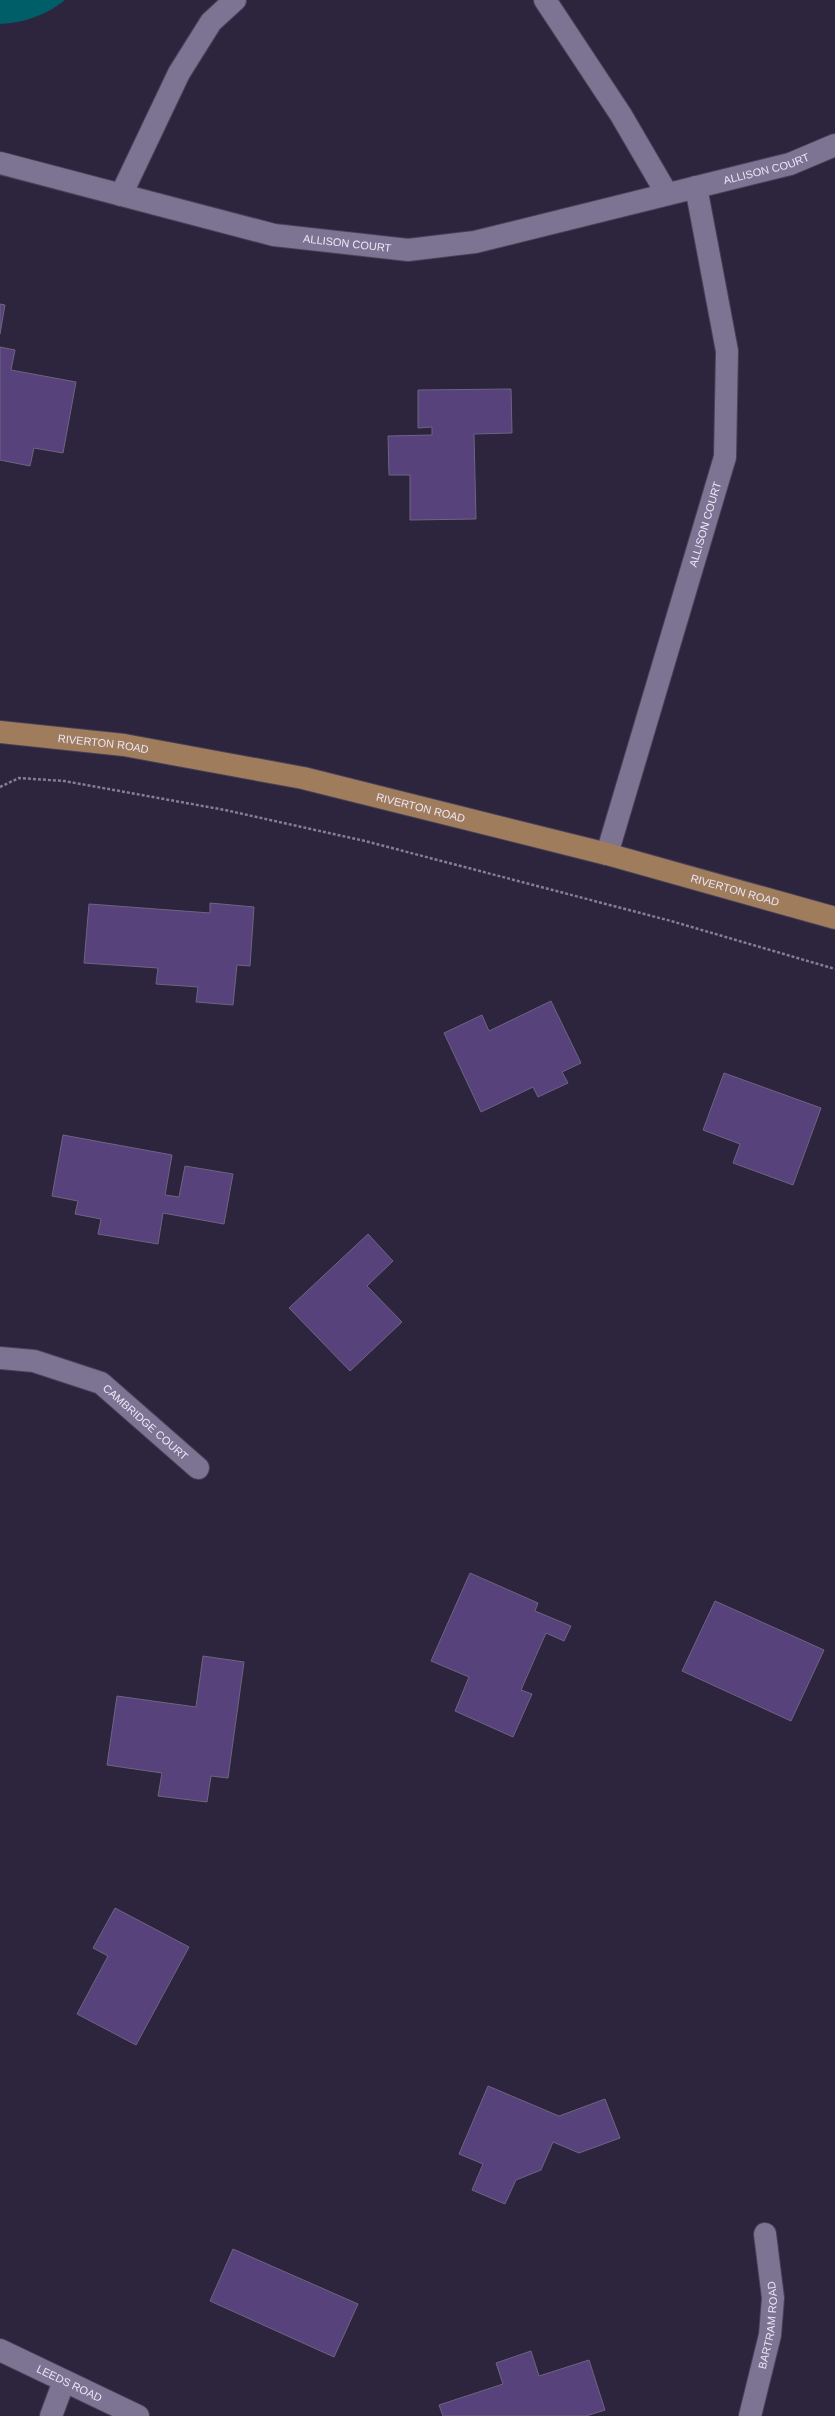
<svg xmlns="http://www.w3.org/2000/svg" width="835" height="2416" font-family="Helvetica,sans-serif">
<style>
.water{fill:#005e68}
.building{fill:#57427b;stroke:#6d6482}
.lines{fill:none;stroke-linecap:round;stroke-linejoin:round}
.minor-casing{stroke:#494157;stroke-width:24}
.major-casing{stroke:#494157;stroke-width:24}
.path{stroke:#847d94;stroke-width:2.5;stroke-dasharray:3 2;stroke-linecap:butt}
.minor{stroke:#7d7392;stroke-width:22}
.major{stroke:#9f7c5c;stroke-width:22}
.labels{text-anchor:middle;stroke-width:3;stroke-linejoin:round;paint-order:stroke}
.street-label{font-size:11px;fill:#ebe6f8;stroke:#14101c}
</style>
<rect width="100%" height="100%" fill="#2d243e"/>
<path class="water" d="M0,0H65C47,15 23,23 0,24Z"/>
<path class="building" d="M0,304L5,305L0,334Z
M0,347L15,350L11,370L76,382L63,453L34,448L30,466L0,460Z
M511,389L512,433L474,434L476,519L410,520V475H389L388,436L432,435V427L418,428V390Z
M210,903L254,907L250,966L237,965L233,1005L196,1002L198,987L156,984L158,968L84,963L89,904L210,913Z
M551,1001L581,1063L562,1072L568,1083L538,1097L533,1087L481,1112L444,1033L482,1015L489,1031Z
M724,1073L821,1108L793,1185L733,1163L740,1144L703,1130Z
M63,1135L172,1155L165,1195L179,1197L185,1166L233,1174L224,1224L163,1213L158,1244L98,1234L101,1219L75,1214L78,1201L52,1196Z
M368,1234L393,1261L367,1286L402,1322L350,1371L289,1308Z
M470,1573L538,1603L535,1611L571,1626L564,1641L546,1633L521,1690L532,1694L513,1737L455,1711L469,1677L431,1661Z
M715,1601L824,1650L791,1721L682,1671Z
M203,1656L244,1662L228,1778L211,1776L207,1802L158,1796L162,1773L107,1765L117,1696L196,1707Z
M115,1908L189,1947L136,2045L77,2014L108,1956L93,1948Z
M488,2086L559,2116L605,2099L620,2138L579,2153L553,2142L541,2170L516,2180L505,2204L472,2190L483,2164L459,2154Z
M233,2249L358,2304L334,2357L210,2301Z
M531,2351L539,2376L589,2360L605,2410L586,2416H443L439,2405L503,2384L496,2363Z"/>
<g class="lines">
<defs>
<g id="minor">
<path d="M545,0L621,115L667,194"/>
<path id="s1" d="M0,163L274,235L408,250L475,242L790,164L835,145"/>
<path d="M121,195L179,73L211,22L235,0"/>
<path id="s2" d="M607,854L725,457L727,351L696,187"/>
<path id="s3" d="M0,1358L34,1361L101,1383L198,1468"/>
<path id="s4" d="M0,2350L138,2416"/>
<path d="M51,2416L64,2381"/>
<path id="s5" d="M750,2416L770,2335L773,2298L765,2234"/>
</g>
<g id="major">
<path id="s6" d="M0,732L124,745L303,778L607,854L835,918"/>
</g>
</defs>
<use href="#minor" class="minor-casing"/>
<use href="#major" class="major-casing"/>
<path class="path" d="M0,787L19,778L64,781L225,810L365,841L671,921L835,969"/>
<use href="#minor" class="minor"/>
<use href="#major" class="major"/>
</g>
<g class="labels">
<g class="street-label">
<text dy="4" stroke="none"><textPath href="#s1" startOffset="786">ALLISON COURT</textPath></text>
<text dy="4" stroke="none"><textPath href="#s1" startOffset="357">ALLISON COURT</textPath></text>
<text dy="4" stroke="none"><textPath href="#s2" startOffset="344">ALLISON COURT</textPath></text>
<text dy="4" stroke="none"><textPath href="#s6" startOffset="104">RIVERTON ROAD</textPath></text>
<text dy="4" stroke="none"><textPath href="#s6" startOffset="428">RIVERTON ROAD</textPath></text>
<text dy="4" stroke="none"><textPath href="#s6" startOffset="753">RIVERTON ROAD</textPath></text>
<text dy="4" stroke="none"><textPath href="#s3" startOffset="164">CAMBRIDGE COURT</textPath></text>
<text dy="4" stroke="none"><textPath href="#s5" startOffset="93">BARTRAM ROAD</textPath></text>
<text dy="4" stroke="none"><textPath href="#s4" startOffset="77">LEEDS ROAD</textPath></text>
</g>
</g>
</svg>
